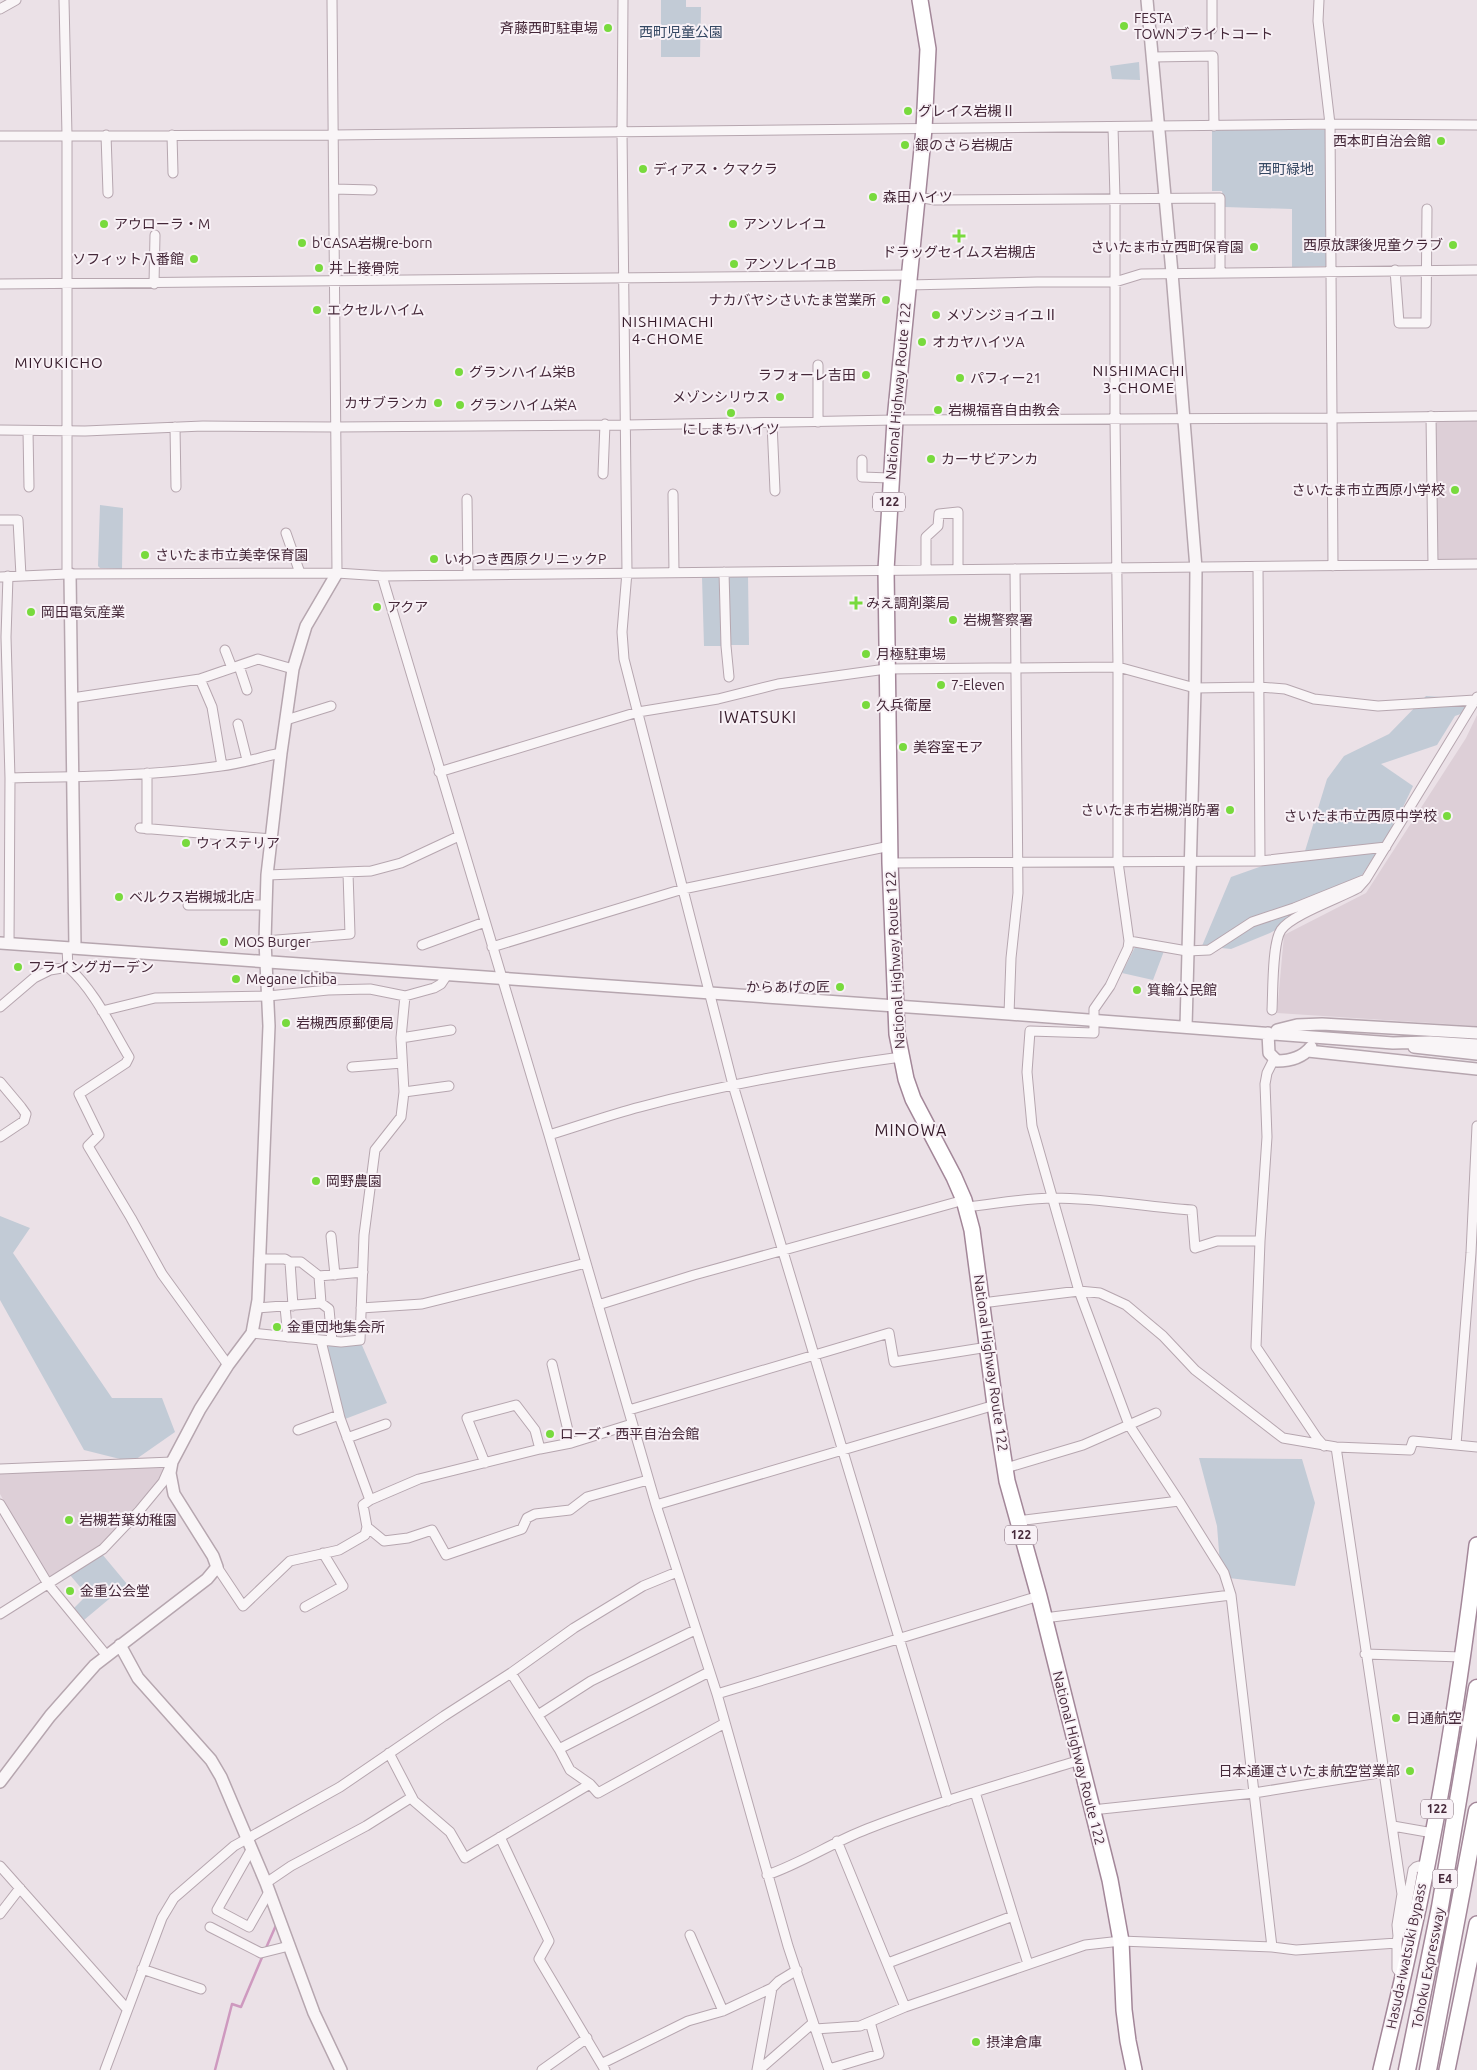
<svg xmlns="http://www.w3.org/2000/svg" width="1477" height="2070" font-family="Ubuntu,'Noto Sans JP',sans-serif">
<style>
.built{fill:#ddcfd7}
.green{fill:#c2cbd6}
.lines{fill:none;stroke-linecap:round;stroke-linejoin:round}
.stream{stroke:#ce99bf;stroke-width:2.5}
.minor-tunnel{stroke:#cabcc4;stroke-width:9;stroke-dasharray:9 4.5;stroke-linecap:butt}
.minor-casing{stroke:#b6a6af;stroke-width:11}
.tertiary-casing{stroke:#b6a6af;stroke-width:14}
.trunk-casing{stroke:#a38799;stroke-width:18}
.motorway-casing{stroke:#a38799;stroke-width:19}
.minor{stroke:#f9f5f7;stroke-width:9}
.tertiary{stroke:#f9f5f7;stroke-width:11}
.trunk{stroke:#fff;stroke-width:15}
.motorway{stroke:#fff;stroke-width:16}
.poi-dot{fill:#78da3d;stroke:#f8f1f6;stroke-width:2}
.labels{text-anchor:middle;stroke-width:4;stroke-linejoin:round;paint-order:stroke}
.shield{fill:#f8f1f6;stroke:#7b6472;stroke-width:1}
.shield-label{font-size:12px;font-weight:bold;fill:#452839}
.poi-label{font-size:14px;fill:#452839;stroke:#f8f1f6;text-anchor:start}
.park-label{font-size:14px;fill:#344762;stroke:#f8f1f6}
.street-label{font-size:14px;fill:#452839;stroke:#f8f1f6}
.neighbourhood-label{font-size:15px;letter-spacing:1px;fill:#351a29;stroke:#f8f1f6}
.quarter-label{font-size:16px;letter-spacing:1px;fill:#351a29;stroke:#f8f1f6}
</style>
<rect width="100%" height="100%" fill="#ebe1e7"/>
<path class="built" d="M1433,421H1477V560H1435Z
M1477,715V1026L1277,1013L1284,935L1366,893L1466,738Z
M161,1465L165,1467V1473L100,1547L47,1578L0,1494V1474Z"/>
<path class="green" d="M661,0H686V7H701L700,57H661Z
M1139,62L1140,80L1112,79L1110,66Z
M1212,130H1325L1327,266L1292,267V209L1224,207L1222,191H1212Z
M100,505L123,508L122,569L100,568L98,566Z
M728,576H748L749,645H729Z
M702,577H719L721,646H704Z
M1426,696L1455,698L1469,711L1455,716L1437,745L1381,764L1413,786L1396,822L1355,886L1270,933L1231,949L1202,946L1231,877L1305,851L1327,779L1344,756L1389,734Z
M1135,947L1164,951L1153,980L1122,973Z
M0,1216L30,1228L13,1253L112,1398H162L175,1432L132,1462L84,1450L0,1300Z
M361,1343L387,1403L345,1419L327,1348L330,1344Z
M1199,1458L1302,1459L1315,1503L1295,1586L1221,1577L1217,1526Z
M102,1554L127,1584L84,1620L74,1608L87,1595L70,1575Z"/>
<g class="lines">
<path class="stream" d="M266,1948L277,1923
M215,2070L232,2004L241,2007L263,1955"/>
<path class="minor-tunnel" d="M1424,1867L1477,1874"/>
<defs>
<path id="minor" d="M64,0L67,135V574
M332,0L337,573
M623,0L622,132L627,572L622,632L624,659L733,1085L948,1801
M1212,0V29
M1319,0L1318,21L1330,124L1333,566
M0,9L16,0
M1153,57L1213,56L1214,126
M1113,127L1115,198V419L1118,667V862L1129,941L1128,948L1110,986L1094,1009V1033L1030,1031L1027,1072L1032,1126L1079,1291L1129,1425L1179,1501L1224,1573L1231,1595L1272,1947
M106,135L108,193
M172,135L173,173
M0,136L333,135L1330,124L1477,125
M334,189L372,190
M917,197L935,200L1220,198V273
M1395,270L1399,323H1426L1427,209
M0,284L909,275
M154,284L155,235
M908,285L1037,282H1115L1141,274L1477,270
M818,365V422
M1431,416L1433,564
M772,423L775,491
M175,427L176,487
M0,430L85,431L203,426L335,427L626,425L895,420L1333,418L1477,416
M28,431L29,487
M862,460V477L890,478
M603,474L605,424
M673,494L674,572
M467,499L468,575
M0,520H18L21,576
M286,533L300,573
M1258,567L1260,861
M926,570V537L938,526L939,514L958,512V569
M724,572L726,646L729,677
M8,576L6,637L10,778L9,943
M382,576L549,1135L656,1505L717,1694L788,1946L829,2070
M0,577L67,574L337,573L382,576L1477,564
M225,650L232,668
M239,666L247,690
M200,679L212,707L222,766
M72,698L200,679L258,659L293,669
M286,720L331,706
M238,724L247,760
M439,772L638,712L718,699L778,684L886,669L1118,667L1195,688L1259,687L1285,689L1314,699L1378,706L1475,700
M10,778C80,777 151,776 221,766C241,764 261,757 281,753
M140,828L272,839
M147,829V773
M890,863L1260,861L1386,847
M267,875L371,871L401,863L459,836
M188,905H266
M265,941L350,934L348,873
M1129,941L1187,951L1209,950L1252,922L1294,908L1366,879L1477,697
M422,945L485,922
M492,947L683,889L890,846
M67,948L68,967
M0,1007L34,978L50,970L68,967C95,991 111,1027 129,1057L126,1063L79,1094L99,1135L88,1146L131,1218L162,1274L228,1365
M1272,1010C1273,993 1272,943 1281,930C1291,915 1340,898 1358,888L1366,879
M102,1011L155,998L268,996L328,990L370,989L405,996L434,988L441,984L447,975
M1009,1014L1011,958L1018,893L1015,569
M401,1038L451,1030
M1274,1059L1267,1073L1265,1084L1267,1137L1260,1241L1256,1347L1317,1438L1324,1446
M352,1067L402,1063
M0,1082L21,1107L26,1114L24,1121L0,1137
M404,1092L449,1086
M549,1135C579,1126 609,1115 640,1107C725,1084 813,1069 901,1057
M966,1207C995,1204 1025,1198 1054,1198C1101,1198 1146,1207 1192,1210L1195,1248L1217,1241H1260
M331,1236L335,1275
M259,1259H285L290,1262H301L319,1276L363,1272
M290,1262L293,1306
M319,1276L321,1303
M982,1303L1079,1291L1100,1293L1126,1305L1163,1336L1195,1370L1283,1438L1336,1447L1410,1450L1413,1441L1456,1445L1471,1253L1477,1126
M598,1305L694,1275L964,1200
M285,1307L288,1337
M257,1308L321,1303L329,1309L332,1341
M361,1308L422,1304L586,1263
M252,1333L341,1342L360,1340L364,1235L375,1150L401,1117L404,1092L401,1038L405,996
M321,1341L340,1418L370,1500
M552,1364L571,1443
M629,1410L889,1333L894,1362L988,1347
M298,1430L339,1415
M347,1438L386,1424
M1456,1445L1477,1447
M1336,1447L1402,1894L1397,1925L1398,1936
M485,1463L467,1418L516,1405L535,1430L540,1449
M1006,1468L1083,1445L1156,1413
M0,1469L172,1462L163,1482L139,1511L103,1549L0,1614
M0,1504L48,1584L107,1656
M656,1505L995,1405
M1017,1521L1179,1501
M367,1527L384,1541L408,1538L432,1530L446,1555L522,1529L527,1518L535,1514L570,1510L587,1497L648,1480
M217,1567L243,1606L290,1561L339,1550L365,1535L367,1527L363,1505L370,1500L419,1479L540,1449L571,1443L632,1424
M305,1607L343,1586L323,1553
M1044,1618L1231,1595
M1365,1654L1462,1657
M511,1673L559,1749L570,1770L590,1784L598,1793L725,1723
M717,1694L1039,1596
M538,1715L591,1681L695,1630
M559,1749L709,1672
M389,1753L414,1801L450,1832L465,1858L590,1784
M975,1792L1028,1964
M1092,1810L1254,1793L1385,1772
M1393,1826L1433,1833
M500,1837L549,1941L539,1959L605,2070
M837,1841L905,2007
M251,1850L217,1910L249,1927L269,1892
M0,1866L127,2009
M767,1875C802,1863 833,1842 867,1829C936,1802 1009,1782 1080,1760
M266,1883L291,1866L366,1826L412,1797
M0,1914L20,1888
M210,1927L261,1953L289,1946
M690,1935L723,2011
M888,1963L1013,1916
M142,1969L201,1989
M1403,1977L1397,1969V1943L1398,1936L1403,1926L1413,1870L1416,1867L1419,1866
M815,2029L860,2026L905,2007L1085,1945L1121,1941L1272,1947L1296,1950L1397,1943
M603,2063L688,2021L723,2011L772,1988L779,1981L797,1970
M829,2069L879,2054L870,2022
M105,2070L162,1918L174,1898L234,1846L340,1787L444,1716L511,1673L574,1628L643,1586L677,1572
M542,2070L587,2038
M757,2070L772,1988
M759,2070L813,2023"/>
<path id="tertiary" d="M1147,0L1172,273L1196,568L1195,688L1186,1027
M70,574L75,948
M0,943L1009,1014L1393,1043L1430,1042L1477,1045
M1277,1030L1297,1025L1322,1024L1477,1033
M1268,1033L1269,1053L1277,1061C1290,1061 1302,1058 1311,1047
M1414,1047L1477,1054
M1308,1051L1477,1069
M120,1645L138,1678L211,1760L221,1777L266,1883L314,2013L341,2070
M0,1782L50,1716L95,1665L207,1579L217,1567L213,1556L174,1494L170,1473L172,1462L200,1409L228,1365L252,1333L258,1300L269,1026L265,941L267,875L281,753L293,669L306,626L337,573"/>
<path id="trunk" d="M920,0L928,49L924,129L895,420L886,570L890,863L897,1034L906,1079L913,1099L954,1177L964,1200L972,1230L995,1405L1007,1481L1039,1596L1110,1880L1121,1941L1124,2010L1128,2041L1134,2070
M1381,2070C1391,2028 1401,1987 1410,1945C1440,1813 1461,1679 1477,1545
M1447,2070L1477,1924"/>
<path id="motorway" d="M1407,2070L1440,1907L1477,1688
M1428,2070L1477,1811"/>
</defs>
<use href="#minor" class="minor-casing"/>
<use href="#tertiary" class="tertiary-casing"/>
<use href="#trunk" class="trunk-casing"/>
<use href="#motorway" class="motorway-casing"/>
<use href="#minor" class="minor"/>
<use href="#tertiary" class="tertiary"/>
<use href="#trunk" class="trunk"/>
<use href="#motorway" class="motorway"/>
</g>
<g class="poi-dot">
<circle cx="1124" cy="26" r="5"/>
<circle cx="608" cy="28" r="5"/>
<circle cx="908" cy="111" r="5"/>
<circle cx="1441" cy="141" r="5"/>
<circle cx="905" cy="145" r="5"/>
<circle cx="643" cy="169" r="5"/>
<circle cx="873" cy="197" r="5"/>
<circle cx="104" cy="224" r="5"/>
<circle cx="733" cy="224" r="5"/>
<path d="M956.5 228.5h5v5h5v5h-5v5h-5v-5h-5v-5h5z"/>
<circle cx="302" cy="243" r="5"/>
<circle cx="1453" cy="245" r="5"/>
<circle cx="1254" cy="247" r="5"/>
<circle cx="194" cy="259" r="5"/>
<circle cx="734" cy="264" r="5"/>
<circle cx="319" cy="268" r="5"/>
<circle cx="886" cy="300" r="5"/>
<circle cx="317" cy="310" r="5"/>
<circle cx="936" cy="315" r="5"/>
<circle cx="922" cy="342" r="5"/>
<circle cx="459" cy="372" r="5"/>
<circle cx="866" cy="375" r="5"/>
<circle cx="960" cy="378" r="5"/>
<circle cx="780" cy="397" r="5"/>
<circle cx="438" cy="403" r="5"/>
<circle cx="460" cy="405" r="5"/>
<circle cx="938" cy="410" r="5"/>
<circle cx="731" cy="413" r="5"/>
<circle cx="931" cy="459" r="5"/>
<circle cx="1455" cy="490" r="5"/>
<circle cx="145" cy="555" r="5"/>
<circle cx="434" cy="559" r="5"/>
<path d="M853.5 595.5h5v5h5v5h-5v5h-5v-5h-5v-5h5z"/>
<circle cx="377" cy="607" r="5"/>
<circle cx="31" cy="612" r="5"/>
<circle cx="953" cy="620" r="5"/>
<circle cx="866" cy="654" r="5"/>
<circle cx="941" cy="685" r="5"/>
<circle cx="866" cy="705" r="5"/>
<circle cx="903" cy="747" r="5"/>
<circle cx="1230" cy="810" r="5"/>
<circle cx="1447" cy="816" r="5"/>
<circle cx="186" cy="843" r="5"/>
<circle cx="119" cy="897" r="5"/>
<circle cx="224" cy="942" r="5"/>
<circle cx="18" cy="967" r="5"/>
<circle cx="236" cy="979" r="5"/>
<circle cx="840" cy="987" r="5"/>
<circle cx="1137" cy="990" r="5"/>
<circle cx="286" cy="1023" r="5"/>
<circle cx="316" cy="1181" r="5"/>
<circle cx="277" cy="1327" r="5"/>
<circle cx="550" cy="1434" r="5"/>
<circle cx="69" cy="1520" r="5"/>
<circle cx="70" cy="1591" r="5"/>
<circle cx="1396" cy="1718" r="5"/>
<circle cx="1410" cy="1771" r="5"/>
<circle cx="976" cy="2042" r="5"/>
</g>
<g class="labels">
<g class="shield">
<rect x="873" y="492.5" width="32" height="19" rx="4"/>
<rect x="1005" y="1525.5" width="32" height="19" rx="4"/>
<rect x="1421" y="1799.5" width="32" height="19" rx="4"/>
<rect x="1432.5" y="1869.5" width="25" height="19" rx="4"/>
</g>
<g class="shield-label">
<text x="889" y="506">122</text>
<text x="1021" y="1539">122</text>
<text x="1437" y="1813">122</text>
<text x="1445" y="1883">E4</text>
</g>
<g class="poi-label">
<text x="1134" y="23">FESTA<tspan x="1134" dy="16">TOWNブライトコート</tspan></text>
<text x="598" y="33" text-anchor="end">斉藤西町駐車場</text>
<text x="918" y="116">グレイス岩槻Ⅱ</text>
<text x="1431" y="146" text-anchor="end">西本町自治会館</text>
<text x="915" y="150">銀のさら岩槻店</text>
<text x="653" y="174">ディアス・クマクラ</text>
<text x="883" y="202">森田ハイツ</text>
<text x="114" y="229">アウローラ・M</text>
<text x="743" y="229">アンソレイユ</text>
<text x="312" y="248">b'CASA岩槻re-born</text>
<text x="1443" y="250" text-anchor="end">西原放課後児童クラブ</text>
<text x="1244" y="252" text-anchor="end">さいたま市立西町保育園</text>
<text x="959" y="257" text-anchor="middle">ドラッグセイムス岩槻店</text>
<text x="184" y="264" text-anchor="end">ソフィット八番館</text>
<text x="744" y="269">アンソレイユB</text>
<text x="329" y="273">井上接骨院</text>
<text x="876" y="305" text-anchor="end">ナカバヤシさいたま営業所</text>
<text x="327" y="315">エクセルハイム</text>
<text x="946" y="320">メゾンジョイユⅡ</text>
<text x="932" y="347">オカヤハイツA</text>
<text x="469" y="377">グランハイム栄B</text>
<text x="856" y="380" text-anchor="end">ラフォーレ吉田</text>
<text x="970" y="383">パフィー21</text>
<text x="770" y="402" text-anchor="end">メゾンシリウス</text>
<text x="428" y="408" text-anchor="end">カサブランカ</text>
<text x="470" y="410">グランハイム栄A</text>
<text x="948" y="415">岩槻福音自由教会</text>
<text x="731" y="434" text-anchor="middle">にしまちハイツ</text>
<text x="941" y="464">カーサビアンカ</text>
<text x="1445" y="495" text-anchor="end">さいたま市立西原小学校</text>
<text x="155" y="560">さいたま市立美幸保育園</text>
<text x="444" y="564">いわつき西原クリニックP</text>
<text x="866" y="608">みえ調剤薬局</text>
<text x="387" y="612">アクア</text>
<text x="41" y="617">岡田電気産業</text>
<text x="963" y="625">岩槻警察署</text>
<text x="876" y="659">月極駐車場</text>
<text x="951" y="690">7-Eleven</text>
<text x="876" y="710">久兵衛屋</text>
<text x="913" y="752">美容室モア</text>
<text x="1220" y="815" text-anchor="end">さいたま市岩槻消防署</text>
<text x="1437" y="821" text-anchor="end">さいたま市立西原中学校</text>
<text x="196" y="848">ウィステリア</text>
<text x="129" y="902">ベルクス岩槻城北店</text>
<text x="234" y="947">MOS Burger</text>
<text x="28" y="972">フライングガーデン</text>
<text x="246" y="984">Megane Ichiba</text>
<text x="830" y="992" text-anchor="end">からあげの匠</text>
<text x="1147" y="995">箕輪公民館</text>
<text x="296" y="1028">岩槻西原郵便局</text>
<text x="326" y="1186">岡野農園</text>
<text x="287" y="1332">金重団地集会所</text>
<text x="560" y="1439">ローズ・西平自治会館</text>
<text x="79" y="1525">岩槻若葉幼稚園</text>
<text x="80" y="1596">金重公会堂</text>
<text x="1406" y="1723">日通航空</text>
<text x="1400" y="1776" text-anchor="end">日本通運さいたま航空営業部</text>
<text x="986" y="2047">摂津倉庫</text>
</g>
<g class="park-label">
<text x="681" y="37">西町児童公園</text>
<text x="1286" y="174">西町緑地</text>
</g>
<g class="street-label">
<text transform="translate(898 391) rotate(-85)" y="5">National Highway Route 122</text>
<text transform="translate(895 960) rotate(-93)" y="5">National Highway Route 122</text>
<text transform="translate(991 1363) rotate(82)" y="5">National Highway Route 122</text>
<text transform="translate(1079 1758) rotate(76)" y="5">National Highway Route 122</text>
<text transform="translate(1406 1956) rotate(-78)" y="5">Hasuda-Iwatsuki Bypass</text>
<text transform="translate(1428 1968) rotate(-79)" y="5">Tohoku Expressway</text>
</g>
<g class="neighbourhood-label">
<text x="668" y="327">NISHIMACHI<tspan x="668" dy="17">4-CHOME</tspan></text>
<text x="59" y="368">MIYUKICHO</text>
<text x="1139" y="376">NISHIMACHI<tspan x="1139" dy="17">3-CHOME</tspan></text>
</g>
<g class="quarter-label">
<text x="758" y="723">IWATSUKI</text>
<text x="911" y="1136">MINOWA</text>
</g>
</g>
</svg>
